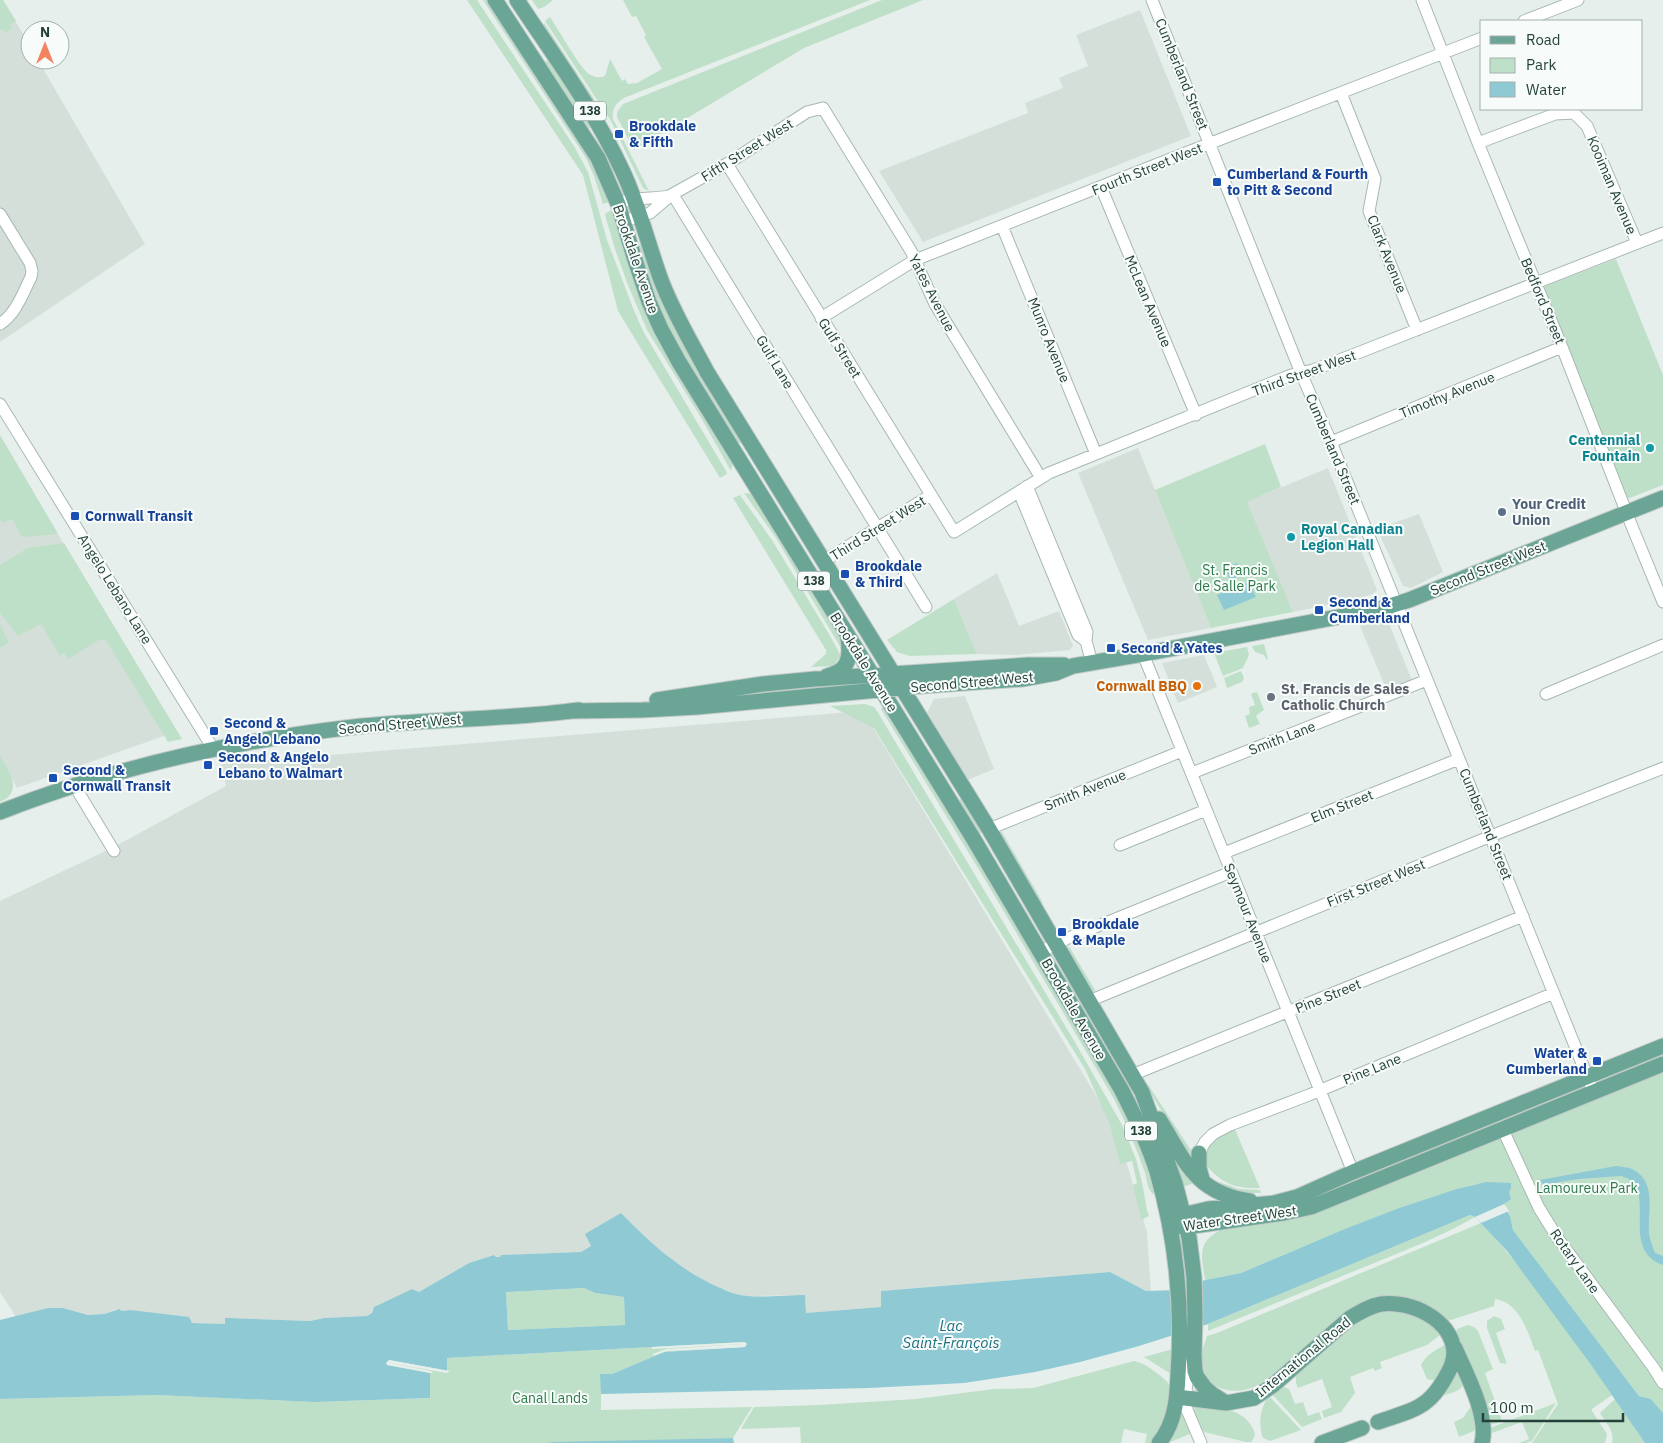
<svg xmlns="http://www.w3.org/2000/svg" width="1663" height="1443" font-family="'IBM Plex Sans',sans-serif">
<style>
.built{fill:#d4dfda}
.green{fill:#bfe0c8}
.water{fill:#8ec9d4;fill-rule:evenodd}
.pier{fill:#e6efeb}
.lines{fill:none;stroke-linecap:round;stroke-linejoin:round}
.minor-casing{stroke:#a8b8b2;stroke-width:13}
.major-casing{stroke:#c2cac8;stroke-width:17}
.minor{stroke:#fff;stroke-width:11}
.major{stroke:#6aa596;stroke-width:15}
.transit-dot{fill:#1a4fb4;stroke:#f7fbf9;stroke-width:2}
.culture-dot{fill:#0f9aa8;stroke:#f7fbf9;stroke-width:2}
.service-dot{fill:#5c6f8a;stroke:#f7fbf9;stroke-width:2}
.food-dot{fill:#e8710a;stroke:#f7fbf9;stroke-width:2}
.worship-dot{fill:#6b7280;stroke:#f7fbf9;stroke-width:2}
.labels{text-anchor:middle;stroke-width:4;stroke-linejoin:round;paint-order:stroke}
.shield{fill:#f7fbf9;stroke:#637a73;stroke-width:1}
.shield-label{font-size:12px;font-weight:bold;fill:#24423a}
.street-label{font-size:14px;fill:#24423a;stroke:#f7fbf9}
.transit-label{font-size:14px;font-weight:bold;fill:#164399;stroke:#f7fbf9;text-anchor:start}
.culture-label{font-size:14px;font-weight:bold;fill:#0d838f;stroke:#f7fbf9;text-anchor:end}
.service-label{font-size:14px;font-weight:bold;fill:#4e5e75;stroke:#f7fbf9;text-anchor:start}
.park-label{font-size:14px;fill:#2d7a4b;stroke:#f7fbf9}
.food-label{font-size:14px;font-weight:bold;fill:#c56008;stroke:#f7fbf9;text-anchor:end}
.worship-label{font-size:14px;font-weight:bold;fill:#5b616d;stroke:#f7fbf9;text-anchor:start}
.water-label{font-size:15px;font-style:italic;fill:#1c6f80;stroke:#f7fbf9}
</style>
<rect width="100%" height="100%" fill="#e6efeb"/>
<path class="built" d="M0,0H3L30,46V60H38L145,244L0,342Z
M1140,10L1191,136L923,242L879,171L1028,113L1025,103L1063,88L1059,78L1088,66L1076,35Z
M0,436L175,732L17,788L0,758Z
M1138,448L1211,628L1148,640L1078,473Z
M1328,468L1377,590L1373,594L1352,600L1293,612L1246,502Z
M1419,514L1443,572L1411,588L1403,586L1377,529Z
M997,573L1019,626L1059,611L1073,646L1070,650L1016,655L977,654L954,599Z
M1388,621L1415,688L1390,698L1360,626Z
M1204,655L1217,687L1178,703L1162,663Z
M965,696L994,769L965,781L926,715L934,699Z
M863,711L1117,1130L1147,1232L1151,1292L1146,1291L1110,1272L881,1291V1307L806,1313L805,1295L747,1296L735,1294L704,1281L666,1256L650,1243L586,1234L591,1246L581,1252L501,1255L500,1257H496L494,1255L469,1263L419,1292L412,1289L374,1307L372,1313L367,1316L324,1318L310,1321L225,1318V1324L192,1323L130,1310L122,1311L116,1309L104,1314L88,1315L63,1308H48L16,1317L0,1292V901L112,848L226,786L221,764Z"/>
<path class="green" d="M0,0H3L16,21L10,25L12,29L5,33L3,29L0,31Z
M467,0H477L574,146L588,172L607,240L633,308L643,331L726,471L727,474L720,478L618,311L583,175Z
M483,0H488L588,154L609,202L603,204L594,176L586,158Z
M532,0H553L544,7L538,9Z
M623,0H870L624,98C616,103 612,108 613,119L649,191L643,188L611,121L545,21L550,17C559,30 579,67 589,74C595,78 600,78 605,76L610,59L622,81L625,79L628,84L637,83L662,69L644,37L646,35L636,16L632,17Z
M882,0H923L804,48L634,150L617,117V112L623,104Z
M544,23L610,123L590,100L544,29Z
M549,59L593,126L587,130L544,63Z
M612,210L641,294L733,462L731,471L700,416L647,330L628,285L615,249L605,215L606,213Z
M642,244L666,310L675,328L742,442L738,444C715,406 689,368 669,328C656,302 646,273 637,245Z
M1616,259L1663,375V485L1627,499L1543,287Z
M0,435L57,532V534L22,537L12,519L2,523L0,520Z
M1265,444L1281,487L1247,502L1293,612L1211,628L1155,490Z
M744,493L753,494L842,638V650L776,538Z
M740,495L772,540L829,634L841,656L833,666L811,667L826,654V650L733,498Z
M64,543L182,739L168,742L106,640H99L68,659L64,653L60,656L41,624L18,636L0,613V565L28,548Z
M954,599L977,654L910,656L897,652L887,640Z
M0,625L9,642L0,648Z
M1264,644L1268,659L1267,660L1264,655L1255,652L1252,646Z
M1247,647L1249,655L1243,668L1223,676L1214,653Z
M1241,671L1244,678L1242,682L1227,688L1224,678Z
M1257,692L1264,710L1256,716L1260,724L1249,728L1245,716L1250,714L1249,707L1255,705L1251,694Z
M865,704L874,707L877,711L1076,1044L1122,1125L1136,1159L1142,1182L1147,1210L1149,1216L1141,1220L1133,1185L1137,1183L1132,1161L1120,1164L1110,1125L1085,1069L874,728L830,706Z
M883,707L987,873L1110,1083L1140,1146L1155,1194H1153C1147,1189 1147,1180 1145,1173C1136,1147 1126,1123 1114,1099L984,878L881,709Z
M0,756C9,771 24,792 0,802Z
M960,799L962,800C968,809 981,822 981,833H978L958,801Z
M999,832H1002L1043,903L1040,904L999,834Z
M1068,947L1070,948L1095,990L1094,992L1092,991L1068,950Z
M1065,976H1066L1093,1023L1092,1024L1089,1023L1063,979Z
M1663,1071V1413L1651,1399L1639,1396L1513,1230L1509,1212L1504,1203L1476,1184L1399,1208L1347,1228L1241,1273L1205,1280C1202,1259 1196,1243 1219,1231L1218,1227L1277,1220Z
M1147,1083L1194,1155L1192,1162L1149,1090Z
M1521,1110L1522,1112L1494,1127L1317,1199L1295,1204L1316,1197L1391,1163Z
M1234,1127L1260,1188C1230,1189 1221,1182 1201,1160L1210,1143Z
M1179,1161L1196,1183L1181,1187L1172,1165Z
M1219,1182L1239,1189L1260,1190L1261,1193H1238L1217,1183Z
M1470,1215L1475,1217L1455,1228L1423,1243L1208,1331V1324Z
M1481,1223C1529,1274 1572,1337 1612,1395L1592,1409V1411L1607,1434L1605,1443H1532L1558,1404L1538,1350L1535,1351C1528,1332 1519,1302 1495,1299L1494,1306L1451,1320L1446,1319L1420,1302L1408,1298L1394,1296L1371,1299L1350,1309L1265,1383L1263,1382C1243,1396 1209,1395 1201,1366C1199,1356 1204,1346 1207,1336L1217,1333Z
M584,1288L595,1293L624,1297L625,1325L508,1330L506,1292Z
M1394,1310C1414,1314 1427,1319 1440,1335L1427,1345L1380,1362L1382,1368L1375,1371L1373,1368L1350,1377L1355,1393L1341,1412L1324,1418L1322,1411L1332,1407L1322,1379L1298,1388L1296,1383V1374L1353,1324L1377,1311Z
M1494,1316L1501,1319L1505,1329L1496,1333L1507,1364L1500,1363L1487,1328V1321Z
M1468,1325L1474,1327L1478,1331L1493,1369L1485,1373L1502,1421L1490,1425L1456,1334L1457,1329Z
M745,1342L747,1346L664,1352L612,1374H601V1410L752,1407L733,1438L546,1443H0V1399L157,1395L316,1402L430,1398L387,1365V1361L447,1371V1358Z
M1445,1345L1448,1357L1437,1379L1431,1380L1427,1379L1421,1365C1426,1355 1435,1350 1445,1345Z
M1173,1349L1171,1374L1144,1357Z
M1134,1361C1144,1363 1150,1368 1158,1374C1162,1377 1169,1382 1171,1388C1176,1402 1160,1429 1154,1443H1145L1147,1434L1124,1429L1121,1443H801L800,1427L741,1429L754,1407L819,1405L916,1399L994,1389L1033,1388Z
M1458,1365L1464,1383C1461,1392 1450,1393 1442,1396Z
M1281,1386L1289,1389L1295,1404L1303,1402L1308,1416L1319,1412L1322,1419L1302,1427L1272,1394Z
M1269,1396L1301,1430L1270,1441L1263,1438C1258,1426 1260,1407 1269,1396Z
M1615,1399L1645,1443H1612C1615,1431 1606,1423 1600,1413Z
M1556,1403L1532,1441L1526,1443H1519L1529,1439L1522,1422L1492,1433L1490,1428Z
M1196,1405C1216,1408 1241,1407 1252,1427C1256,1433 1255,1437 1251,1442H1246L1204,1432L1193,1412Z
M1472,1405C1474,1413 1477,1422 1474,1431L1459,1437L1454,1422L1463,1418Z
M1181,1413L1192,1433L1168,1443L1175,1433Z"/>
<path class="water" d="M1237,563L1242,575L1230,580L1225,568Z
M1249,582L1256,597L1224,610L1217,595Z
M1616,1166C1621,1167 1628,1167 1632,1169C1658,1182 1647,1212 1649,1234C1650,1241 1653,1247 1655,1253L1663,1256V1265C1617,1249 1661,1186 1621,1176L1578,1179L1543,1185L1540,1180Z
M1486,1182L1511,1183V1188L1509,1192L1511,1199L1504,1204L1510,1216L1513,1230L1639,1396L1651,1399L1663,1413V1443H1645L1589,1362L1507,1251L1475,1217L1470,1215L1208,1324L1139,1346L1080,1362L1035,1372L964,1383L869,1388L601,1394L600,1374H612L664,1352L745,1347V1342L447,1358V1371L389,1360L387,1365L430,1373V1398L315,1402L157,1395L0,1399V1320L48,1308H63L88,1315L104,1314L119,1309L122,1311L130,1310L189,1317L192,1323L225,1324V1318H229L310,1321L324,1318L367,1316L372,1313L374,1307L412,1289L419,1292L469,1263L494,1255L496,1257H500L501,1255L581,1252L591,1246L585,1234L621,1213C650,1243 680,1270 718,1287C724,1289 730,1293 736,1294C755,1299 785,1295 805,1295L806,1313L881,1307V1291L1110,1272L1146,1291L1177,1290L1205,1280L1241,1273L1347,1228L1399,1208L1457,1189ZM584,1288L595,1293L624,1297L625,1325L508,1330L506,1292Z
M733,1438L734,1443H546L554,1442Z"/>
<path class="pier" d="M1504,1204L1509,1211L1481,1223L1475,1217Z
M745,1342L747,1344L745,1347L667,1351L653,1356V1354L666,1349L744,1344L652,1349V1347Z
M389,1360L450,1371L447,1373L389,1363L431,1371L433,1373H430L387,1365L386,1363Z"/>
<g class="lines">
<defs>
<path id="minor" d="M1152,0L1301,373L1331,442L1594,1093
M1422,0L1478,143L1562,347L1631,524L1663,602
M1524,21L1578,0
M1341,93L1375,179L1369,211L1417,330
M1478,143L1555,114L1574,113L1587,126L1637,243
M727,164L954,532L1049,473L1291,375L1313,370L1350,356L1663,233
M1101,187L1196,415
M673,195L926,607
M626,201C641,197 655,199 670,196
M0,214L30,263L32,271L31,277C23,293 16,314 0,324
M624,221L650,213L671,195L730,162L807,112L823,108L911,251L935,304L1041,478
M1002,226L1096,454
M821,318L915,260L1198,148L1482,38
M0,404L214,750
M1331,442L1562,347
M1027,486L1087,632L1086,641L1092,663
M1019,492L1078,635L1086,641
M824,561L931,495
M1143,654L1353,1172
M1546,694L1663,645
M1192,773L1427,680
M74,785L114,851
M989,829L1182,751
M1120,845L1206,810
M1224,853L1459,759
M1040,952L1066,939L1231,872
M1089,1001L1491,836L1663,768
M1132,1075L1523,916
M1503,1130L1539,1208L1557,1237L1653,1367L1663,1383
M1199,1153L1205,1142L1213,1134L1230,1125L1309,1095L1554,993
M1192,1361L1187,1380L1185,1405L1201,1443"/>
<path id="major" d="M495,0L598,158L618,204L634,257L649,302L661,329L679,362L973,838L1121,1089C1135,1116 1148,1143 1157,1172C1176,1238 1183,1307 1178,1375C1177,1400 1175,1423 1159,1443
M517,0C554,56 595,111 623,172C639,206 648,244 661,280C673,312 691,342 707,372L989,829L1142,1092L1175,1183L1189,1237L1194,1277L1195,1314L1194,1356L1195,1371L1197,1377L1205,1388L1212,1394L1226,1403
M827,676C848,671 851,659 848,639
M657,700L763,684L815,679L1028,665H1064
M571,711L642,710L697,707L921,686L1023,679L1056,673L1073,666L1143,654L1380,609L1409,600L1663,498
M0,812C112,768 233,741 353,727C428,719 504,720 579,710
M1159,1119C1185,1161 1195,1193 1250,1201
M1199,1153V1168L1202,1179
M1174,1217L1208,1209L1274,1203L1297,1197L1353,1172L1663,1046
M1177,1226L1186,1227L1284,1213L1311,1207L1663,1064
M1455,1348C1466,1373 1489,1416 1482,1443
M1177,1397L1226,1403L1254,1398L1272,1386L1350,1318C1360,1312 1370,1306 1381,1304C1410,1300 1452,1319 1454,1352C1454,1363 1449,1371 1444,1380C1439,1388 1435,1395 1427,1401C1414,1412 1394,1416 1378,1422
M1322,1443L1362,1428"/>
</defs>
<use href="#minor" class="minor-casing"/>
<use href="#major" class="major-casing"/>
<use href="#minor" class="minor"/>
<use href="#major" class="major"/>
</g>
<g class="transit-dot">
<rect x="614" y="129" width="10" height="10" rx="2.5"/>
<rect x="1212" y="177" width="10" height="10" rx="2.5"/>
<rect x="70" y="511" width="10" height="10" rx="2.5"/>
<rect x="840" y="569" width="10" height="10" rx="2.5"/>
<rect x="1314" y="605" width="10" height="10" rx="2.5"/>
<rect x="1106" y="643" width="10" height="10" rx="2.5"/>
<rect x="209" y="726" width="10" height="10" rx="2.5"/>
<rect x="203" y="760" width="10" height="10" rx="2.5"/>
<rect x="48" y="773" width="10" height="10" rx="2.5"/>
<rect x="1057" y="927" width="10" height="10" rx="2.5"/>
<rect x="1592" y="1056" width="10" height="10" rx="2.5"/>
</g>
<g class="culture-dot">
<circle cx="1650" cy="448" r="5"/>
<circle cx="1291" cy="537" r="5"/>
</g>
<circle class="service-dot" cx="1502" cy="512" r="5"/>
<circle class="food-dot" cx="1197" cy="686" r="5"/>
<circle class="worship-dot" cx="1271" cy="697" r="5"/>
<g class="labels">
<g class="shield">
<rect x="574" y="101.5" width="32" height="19" rx="4"/>
<rect x="798" y="571.5" width="32" height="19" rx="4"/>
<rect x="1125" y="1121.5" width="32" height="19" rx="4"/>
</g>
<g class="shield-label">
<text x="590" y="115">138</text>
<text x="814" y="585">138</text>
<text x="1141" y="1135">138</text>
</g>
<g class="street-label">
<text transform="translate(1182 74) rotate(68)" y="5">Cumberland Street</text>
<text transform="translate(747 150) rotate(-32)" y="5">Fifth Street West</text>
<text transform="translate(1147 169) rotate(-22)" y="5">Fourth Street West</text>
<text transform="translate(1612 185) rotate(67)" y="5">Kooiman Avenue</text>
<text transform="translate(1387 254) rotate(68)" y="5">Clark Avenue</text>
<text transform="translate(636 259) rotate(71)" y="5">Brookdale Avenue</text>
<text transform="translate(932 293) rotate(63)" y="5">Yates Avenue</text>
<text transform="translate(1148 301) rotate(67)" y="5">McLean Avenue</text>
<text transform="translate(1543 301) rotate(67)" y="5">Bedford Street</text>
<text transform="translate(1049 340) rotate(68)" y="5">Munro Avenue</text>
<text transform="translate(840 348) rotate(58)" y="5">Gulf Street</text>
<text transform="translate(775 362) rotate(59)" y="5">Gulf Lane</text>
<text transform="translate(1304 373) rotate(-20)" y="5">Third Street West</text>
<text transform="translate(1447 395) rotate(-22)" y="5">Timothy Avenue</text>
<text transform="translate(1333 449) rotate(67)" y="5">Cumberland Street</text>
<text transform="translate(878 528) rotate(-32)" y="5">Third Street West</text>
<text transform="translate(1488 568) rotate(-22)" y="5">Second Street West</text>
<text transform="translate(115 589) rotate(58)" y="5">Angelo Lebano Lane</text>
<text transform="translate(864 662) rotate(58)" y="5">Brookdale Avenue</text>
<text transform="translate(972 682) rotate(-5)" y="5">Second Street West</text>
<text transform="translate(400 724) rotate(-5)" y="5">Second Street West</text>
<text transform="translate(1282 738) rotate(-21)" y="5">Smith Lane</text>
<text transform="translate(1085 790) rotate(-22)" y="5">Smith Avenue</text>
<text transform="translate(1342 806) rotate(-22)" y="5">Elm Street</text>
<text transform="translate(1486 824) rotate(68)" y="5">Cumberland Street</text>
<text transform="translate(1376 883) rotate(-22)" y="5">First Street West</text>
<text transform="translate(1248 913) rotate(68)" y="5">Seymour Avenue</text>
<text transform="translate(1328 996) rotate(-22)" y="5">Pine Street</text>
<text transform="translate(1074 1009) rotate(60)" y="5">Brookdale Avenue</text>
<text transform="translate(1372 1069) rotate(-22)" y="5">Pine Lane</text>
<text transform="translate(1240 1218) rotate(-8)" y="5">Water Street West</text>
<text transform="translate(1575 1261) rotate(55)" y="5">Rotary Lane</text>
<text transform="translate(1303 1357) rotate(-39)" y="5">International Road</text>
</g>
<g class="transit-label">
<text x="629" y="131">Brookdale<tspan x="629" dy="16">&amp; Fifth</tspan></text>
<text x="1227" y="179">Cumberland &amp; Fourth<tspan x="1227" dy="16">to Pitt &amp; Second</tspan></text>
<text x="85" y="521">Cornwall Transit</text>
<text x="855" y="571">Brookdale<tspan x="855" dy="16">&amp; Third</tspan></text>
<text x="1329" y="607">Second &amp;<tspan x="1329" dy="16">Cumberland</tspan></text>
<text x="1121" y="653">Second &amp; Yates</text>
<text x="224" y="728">Second &amp;<tspan x="224" dy="16">Angelo Lebano</tspan></text>
<text x="218" y="762">Second &amp; Angelo<tspan x="218" dy="16">Lebano to Walmart</tspan></text>
<text x="63" y="775">Second &amp;<tspan x="63" dy="16">Cornwall Transit</tspan></text>
<text x="1072" y="929">Brookdale<tspan x="1072" dy="16">&amp; Maple</tspan></text>
<text x="1587" y="1058" text-anchor="end">Water &amp;<tspan x="1587" dy="16">Cumberland</tspan></text>
</g>
<g class="culture-label">
<text x="1640" y="445">Centennial<tspan x="1640" dy="16">Fountain</tspan></text>
<text x="1301" y="534" text-anchor="start">Royal Canadian<tspan x="1301" dy="16">Legion Hall</tspan></text>
</g>
<g class="service-label">
<text x="1512" y="509">Your Credit<tspan x="1512" dy="16">Union</tspan></text>
</g>
<g class="park-label">
<text x="1235" y="575">St. Francis<tspan x="1235" dy="16">de Salle Park</tspan></text>
<text x="1587" y="1193">Lamoureux Park</text>
<text x="550" y="1403">Canal Lands</text>
</g>
<g class="food-label">
<text x="1187" y="691">Cornwall BBQ</text>
</g>
<g class="worship-label">
<text x="1281" y="694">St. Francis de Sales<tspan x="1281" dy="16">Catholic Church</tspan></text>
</g>
<g class="water-label">
<text x="951" y="1331">Lac<tspan x="951" dy="17">Saint-François</tspan></text>
</g>
</g>
<rect x="1480" y="20" width="162" height="90" fill="#f7fbf9" stroke="#a3b1ad"/>
<rect x="1490" y="36" width="25" height="8" fill="#6aa596" stroke="#a3b1ad"/>
<text x="1526" y="45" font-size="15" fill="#24423a">Road</text>
<rect x="1490" y="58" width="25" height="15" fill="#bfe0c8" stroke="#a3b1ad"/>
<text x="1526" y="70" font-size="15" fill="#24423a">Park</text>
<rect x="1490" y="82" width="25" height="15" fill="#8ec9d4" stroke="#a3b1ad"/>
<text x="1526" y="95" font-size="15" fill="#24423a">Water</text>
<g transform="translate(45 45)"><circle r="24" fill="#f7fbf9" stroke="#a3b1ad"/>
<path d="M0-4L9 19L0 12L-9 19Z" fill="#f4845f"/>
<text y="-8" font-size="14" font-weight="bold" text-anchor="middle" fill="#24423a">N</text>
</g>
<path d="M1483 1413v8h140v-8" fill="none" stroke="#24423a" stroke-width="2.5"/>
<text x="1490" y="1413" font-size="15" fill="#24423a" stroke="#f7fbf9" stroke-width="4" paint-order="stroke">100 m</text>
</svg>
